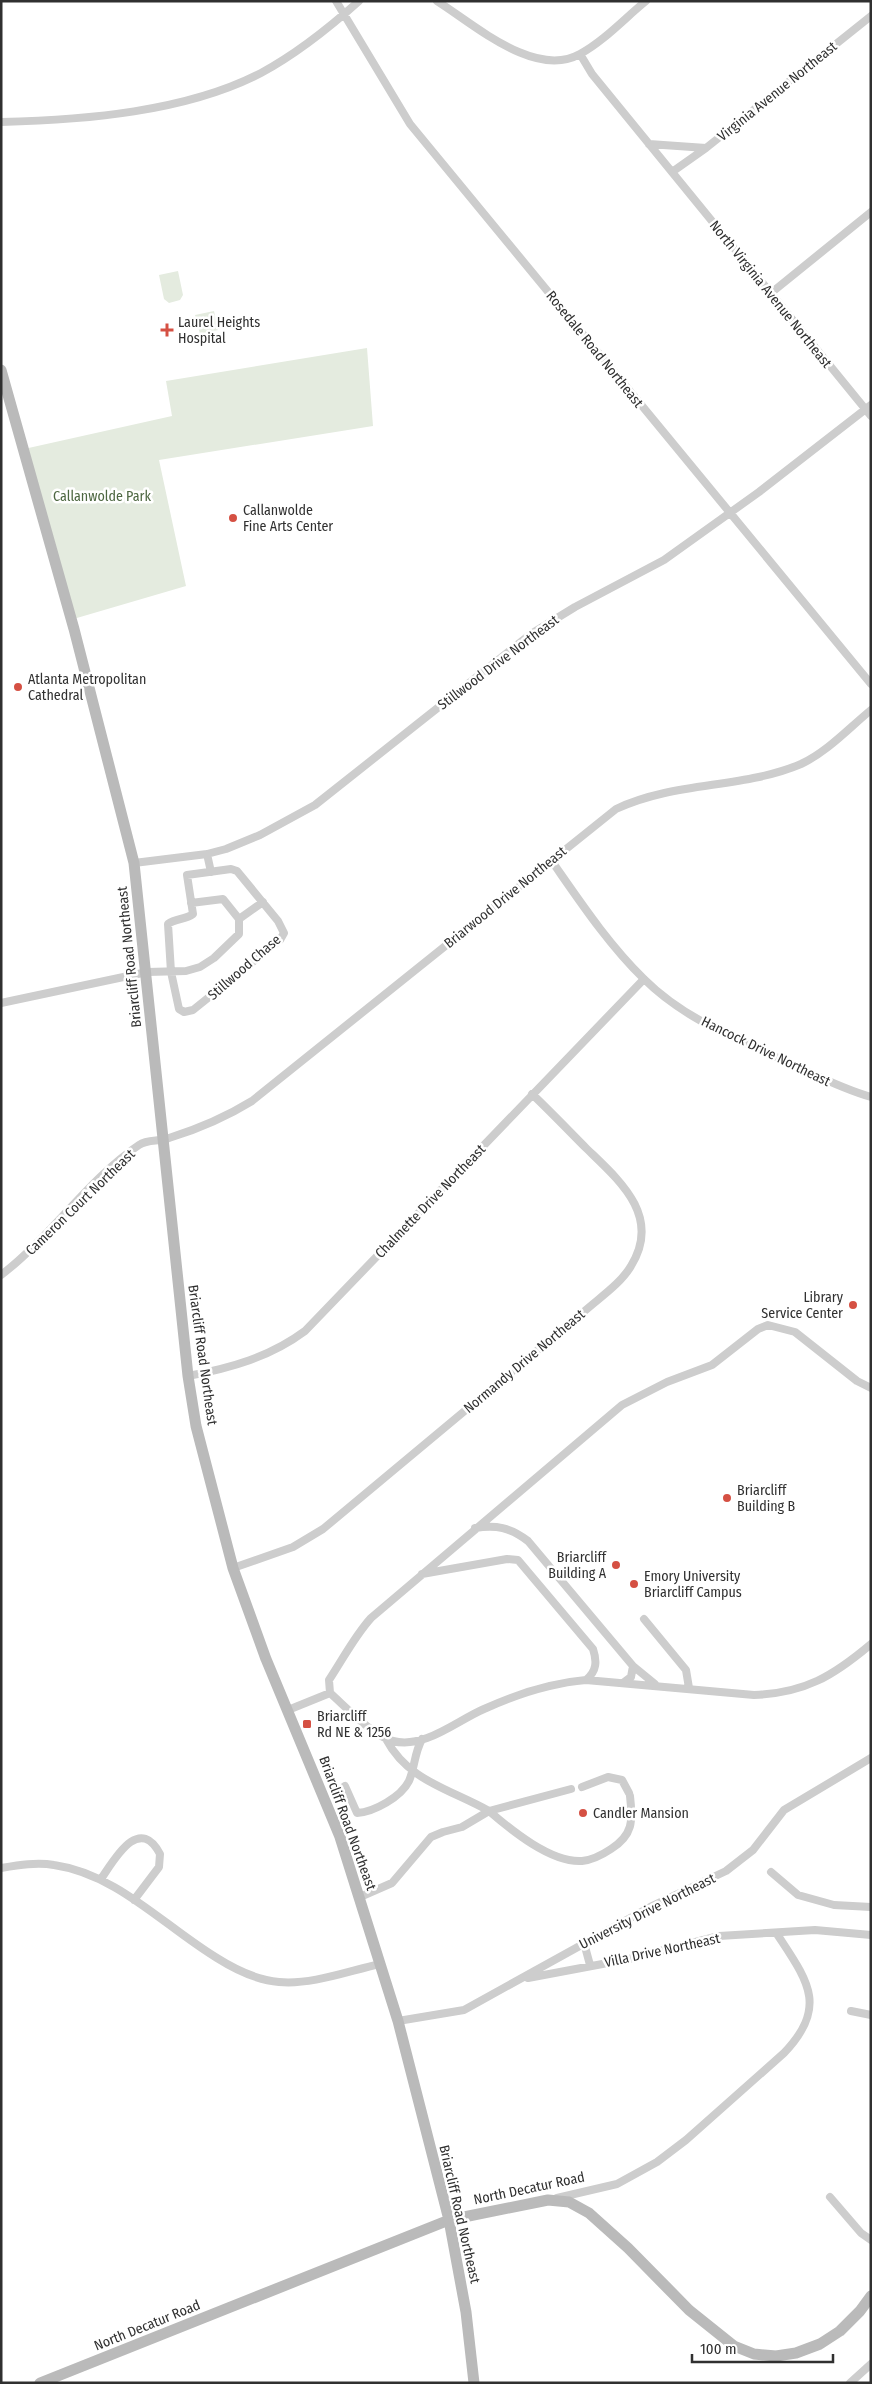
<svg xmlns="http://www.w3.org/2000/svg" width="872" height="2384" font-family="'Fira Sans Condensed',sans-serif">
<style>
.green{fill:#e4ebdf}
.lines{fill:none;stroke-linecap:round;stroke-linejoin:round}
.street{stroke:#cdcdcd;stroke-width:8}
.secondary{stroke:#bababa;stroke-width:11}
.poi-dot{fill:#d55043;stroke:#fff;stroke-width:2}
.labels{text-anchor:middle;stroke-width:5;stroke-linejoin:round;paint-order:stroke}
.street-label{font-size:14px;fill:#303030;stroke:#fff}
.poi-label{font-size:14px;fill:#303030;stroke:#fff;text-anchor:start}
.park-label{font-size:14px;fill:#4d6741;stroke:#fff}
</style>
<rect width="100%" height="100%" fill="#fff"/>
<path class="green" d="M178,271L183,295L180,300L169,303L164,299L159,275Z
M214,311L218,330L200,334L195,315Z
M367,348L373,426L159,460L186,586L70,620L24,449L172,416L166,381Z"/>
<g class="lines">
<path class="street" d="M336,1L410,124L871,684
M437,1C475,25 535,79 580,54C604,41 625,18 646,1
M580,54L592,74L871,416
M1,122C84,120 186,112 261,73C296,54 329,28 359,1
M649,144L706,148L871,16
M672,172L706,148
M771,293L871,212
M207,854L211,872
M551,860C579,900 608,944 644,979C682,1017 732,1037 780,1059C810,1072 839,1088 871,1097
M134,863L207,854L226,849L260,835L315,805L531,634L575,607L664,560L759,492L871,405
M231,869L237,871L278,921L284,933L280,940L193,1010L184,1012L179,1009L171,972L168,924C176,918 185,920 193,914L187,875Z
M239,919L263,902
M1,1003L147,972L186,971L200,967L214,958L239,934V919L223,899L191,903
M1,1275C51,1237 88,1179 139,1145C148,1139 159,1142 169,1138C198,1129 226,1117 252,1101L616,809C675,781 742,789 801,764C827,752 849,728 871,710
M188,1376C231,1368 270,1357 305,1331L644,979
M475,1528C496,1525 510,1527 528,1541L633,1666L631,1677L623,1683
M233,1568L293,1547L323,1529L587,1309C602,1296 621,1283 631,1266C662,1216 619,1180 587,1149C569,1131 551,1112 532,1094
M422,1574L507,1559L518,1560L593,1649C597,1661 597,1671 586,1680
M644,1619L686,1670L689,1688
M633,1666L655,1684
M330,1693L329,1680C343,1659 354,1637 371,1618L622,1405L667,1382L712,1365L758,1329L768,1325L795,1332L857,1381L871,1388
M288,1710L330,1693C346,1707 373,1736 393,1741C425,1749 456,1721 484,1709C517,1694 550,1683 586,1680L754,1695C805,1693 833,1676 871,1644
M345,1786L357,1813C374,1812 401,1797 409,1781C415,1767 414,1754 422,1739
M582,1787L608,1777L622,1780L629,1793
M571,1789L489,1811C511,1830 551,1863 582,1861C593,1860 602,1855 611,1849C633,1835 633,1821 630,1796
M1,1868C19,1865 37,1862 54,1865C117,1874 164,1926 217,1958C236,1970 256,1980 279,1982C312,1985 348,1971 380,1964
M771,1872L798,1895L834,1905L871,1907
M101,1879C114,1860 139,1814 160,1854L159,1867L134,1900
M360,1897L392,1883L431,1837L443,1832L462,1827L489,1811C450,1789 408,1781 386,1739
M584,1943L590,1965
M528,1978L629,1959L719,1936L815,1930L871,1935
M851,2011L871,2015
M398,2021L464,2010L652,1906L726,1871L753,1850L784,1810L871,1758
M830,2197L861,2233L871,2240
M557,2198L617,2184L657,2162L686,2140L784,2053C829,2006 807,1980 777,1934
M850,2383L871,2364"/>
<path class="secondary" d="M1,370L74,629L134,863L188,1376L196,1426L233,1568L266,1659L340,1837L398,2021L449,2220L466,2312L474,2383
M40,2383L449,2220L548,2200L569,2202L589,2213L628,2248L689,2310L734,2346L754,2354L776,2356L796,2353L820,2344L840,2331L860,2311L871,2296"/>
</g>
<g class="poi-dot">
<path d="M164.5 322.5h5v5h5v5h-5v5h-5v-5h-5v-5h5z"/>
<circle cx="233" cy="518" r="5"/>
<circle cx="18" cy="687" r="5"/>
<circle cx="853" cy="1305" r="5"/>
<circle cx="727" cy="1498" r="5"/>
<circle cx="616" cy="1565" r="5"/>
<circle cx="634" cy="1584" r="5"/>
<rect x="302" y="1719" width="10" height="10" rx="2.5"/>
<circle cx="583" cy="1813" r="5"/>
</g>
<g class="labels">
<g class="street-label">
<text transform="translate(777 91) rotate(-39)" y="5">Virginia Avenue Northeast</text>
<text transform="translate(771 294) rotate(51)" y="5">North Virginia Avenue Northeast</text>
<text transform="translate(595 349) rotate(51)" y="5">Rosedale Road Northeast</text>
<text transform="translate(498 662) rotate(-37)" y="5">Stillwood Drive Northeast</text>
<text transform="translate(505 897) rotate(-39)" y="5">Briarwood Drive Northeast</text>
<text transform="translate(129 957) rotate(-96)" y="5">Briarcliff Road Northeast</text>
<text transform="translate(244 967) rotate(-41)" y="5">Stillwood Chase</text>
<text transform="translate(766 1051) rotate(26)" y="5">Hancock Drive Northeast</text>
<text transform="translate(430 1201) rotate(-46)" y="5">Chalmette Drive Northeast</text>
<text transform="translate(80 1202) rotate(-44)" y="5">Cameron Court Northeast</text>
<text transform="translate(203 1355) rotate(82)" y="5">Briarcliff Road Northeast</text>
<text transform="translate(524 1361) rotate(-40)" y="5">Normandy Drive Northeast</text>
<text transform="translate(348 1823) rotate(70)" y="5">Briarcliff Road Northeast</text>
<text transform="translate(647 1911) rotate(-27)" y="5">University Drive Northeast</text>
<text transform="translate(662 1950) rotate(-12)" y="5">Villa Drive Northeast</text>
<text transform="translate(529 2188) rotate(-12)" y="5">North Decatur Road</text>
<text transform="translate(460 2214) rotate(77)" y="5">Briarcliff Road Northeast</text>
<text transform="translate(147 2325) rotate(-22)" y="5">North Decatur Road</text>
</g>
<g class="poi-label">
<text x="178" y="327">Laurel Heights<tspan x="178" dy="16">Hospital</tspan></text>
<text x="243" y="515">Callanwolde<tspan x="243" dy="16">Fine Arts Center</tspan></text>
<text x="28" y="684">Atlanta Metropolitan<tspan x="28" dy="16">Cathedral</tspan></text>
<text x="843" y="1302" text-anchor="end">Library<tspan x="843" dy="16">Service Center</tspan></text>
<text x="737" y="1495">Briarcliff<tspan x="737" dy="16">Building B</tspan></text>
<text x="606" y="1562" text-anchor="end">Briarcliff<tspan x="606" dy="16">Building A</tspan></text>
<text x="644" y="1581">Emory University<tspan x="644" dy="16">Briarcliff Campus</tspan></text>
<text x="317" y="1721">Briarcliff<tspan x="317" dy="16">Rd NE &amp; 1256</tspan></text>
<text x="593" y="1818">Candler Mansion</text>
</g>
<g class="park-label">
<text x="102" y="501">Callanwolde Park</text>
</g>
</g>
<rect width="872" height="2384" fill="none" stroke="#303030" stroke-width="5"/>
<path d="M692 2354v8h141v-8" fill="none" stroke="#303030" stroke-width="2.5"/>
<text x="700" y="2354" font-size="15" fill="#303030" stroke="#ffffff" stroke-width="4" paint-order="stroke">100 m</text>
</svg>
